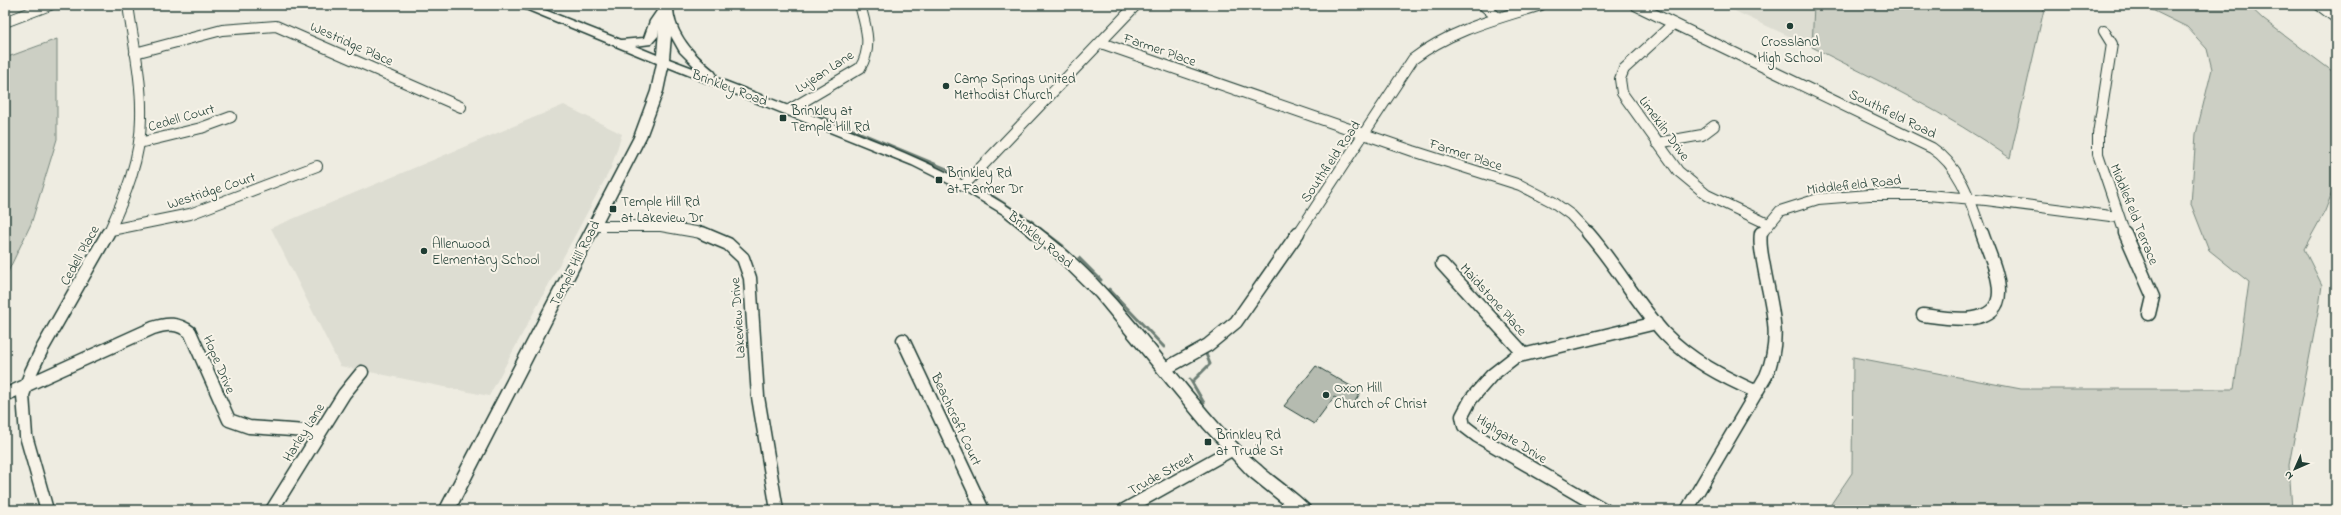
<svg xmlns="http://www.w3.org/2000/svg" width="2341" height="515" font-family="'Indie Flower',sans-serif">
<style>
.built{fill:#ddddd2}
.green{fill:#cccfc4;stroke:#76867c}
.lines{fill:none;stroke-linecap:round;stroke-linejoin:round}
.stream-far1{stroke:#6c7e74;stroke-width:2.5}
.stream{stroke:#6c7e74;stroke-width:3}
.building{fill:#b5bbb0;stroke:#1f3d34}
.minor-far1-casing{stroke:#1f3d34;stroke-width:12}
.minor-casing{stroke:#1f3d34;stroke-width:15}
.major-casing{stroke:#1f3d34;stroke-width:3}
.minor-far1{stroke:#f7f3e8;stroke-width:10}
.minor{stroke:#f7f3e8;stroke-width:12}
.major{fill:#f7f3e8;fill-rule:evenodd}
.poi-dot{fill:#1f3d34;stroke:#f7f3e8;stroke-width:1.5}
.labels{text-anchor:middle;stroke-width:4;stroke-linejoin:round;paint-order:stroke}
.poi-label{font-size:14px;fill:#1f3d34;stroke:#f7f3e8;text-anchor:start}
.street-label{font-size:14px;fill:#1f3d34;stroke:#f7f3e8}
</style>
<rect width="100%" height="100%" fill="#eeece1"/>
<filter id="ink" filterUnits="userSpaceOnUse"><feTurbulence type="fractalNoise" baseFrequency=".025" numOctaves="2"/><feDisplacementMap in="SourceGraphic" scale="8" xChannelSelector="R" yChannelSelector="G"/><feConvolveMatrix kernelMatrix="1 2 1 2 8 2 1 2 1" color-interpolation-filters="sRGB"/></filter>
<g filter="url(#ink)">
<path class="built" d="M1722,5H1814L1812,47Z
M564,105L622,134L611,168L489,396L340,366L271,228Z"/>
<path class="green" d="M1814,5H2045L2010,158C1948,114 1879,81 1812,47Z
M2142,5H2248L2264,20L2336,74V182L2325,211L2304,249L2322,285L2319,307L2289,465L2292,510H1827L1852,473L1853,357L2021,389H2234L2249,282L2209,250L2191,204L2196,134L2212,69L2207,49L2187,27Z
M57,39V139L31,224L5,278V58Z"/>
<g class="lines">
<path class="stream-far1" d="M818,113L827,119L952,171
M979,187L1033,222
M1040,228L1047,234"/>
<path class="stream" d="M1046,233L1063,246
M1079,258L1101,280
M1109,289L1164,347
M1190,379L1204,403
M1192,382L1210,364L1206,354"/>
</g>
<path class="building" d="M1316,366L1361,392L1352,406L1334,397L1314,424L1284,406Z"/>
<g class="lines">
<defs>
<path id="minor-far1" d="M1483,5L1498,18
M1635,5L1932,148C1961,167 1971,203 1982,234
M2319,5L2336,18
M5,22L50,5
M1673,24L1624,69L1620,79L1622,93L1678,171L1707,195L1766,223
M2104,31L2112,44L2098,134V154L2125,234
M1101,43L1413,151L1520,185L1553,202L1571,215L1589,234
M135,53L222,30L276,26L461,107
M789,110L860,68C873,47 866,27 860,5
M139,143L201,128L231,117
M1657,143L1702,135L1714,126
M964,185L1136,5
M594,226H661L707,234
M111,230L190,214L317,166
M108,234C125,197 141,158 141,117C142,79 133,42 128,5
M1298,234L1413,59C1451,30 1496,19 1541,5
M1761,234L1780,211L1818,199L1869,195H1927L1986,200L2118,217"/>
<path id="minor" d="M702,233L728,244L743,258L750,278L758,397L777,510
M1588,233C1616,265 1636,302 1664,333C1690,360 1723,377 1757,392
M2125,233L2153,297L2149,314
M1442,264L1524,354
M1923,315C1945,318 1999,329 1999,292C1999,273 1988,251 1982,233
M903,340L983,510
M1165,369L1208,345L1236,322L1298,233
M5,395L153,328C167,323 178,323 190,332L229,420L249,427L320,432
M47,510L26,436L23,395L31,372L42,349L108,233
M272,510L344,394L362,372
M1124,510L1233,449
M1605,510L1477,436L1464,426L1462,416L1471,399L1492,375L1515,357L1656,323
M1687,510L1766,376C1783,336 1771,307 1764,267C1762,255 1759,244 1761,233"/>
<path id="major" d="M516,5H532L621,40L644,38L650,21L661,5H673C672,31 694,55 714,71L716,74L714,77C759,94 803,112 848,130C924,160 997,191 1060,245C1121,297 1165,363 1218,423C1232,438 1245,453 1261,466C1271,476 1308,501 1312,510H1291L1248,475L1204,428L1096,297L1051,253L1003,214L970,194L912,165L668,67L663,91L646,137L455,510H439L634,137L651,91L657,63ZM659,30L657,55L635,46L651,44L658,36ZM671,36L680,52L698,70L669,59Z"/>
</defs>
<use href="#minor-far1" class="minor-far1-casing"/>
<use href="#minor" class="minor-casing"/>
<use href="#major" class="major-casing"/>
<use href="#minor-far1" class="minor-far1"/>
<use href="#minor" class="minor"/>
<use href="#major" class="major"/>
</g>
</g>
<g class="poi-dot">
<circle cx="1790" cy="26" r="4"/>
<circle cx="946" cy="86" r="4"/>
<rect x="779" y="114" width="8" height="8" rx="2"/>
<rect x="935" y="176" width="8" height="8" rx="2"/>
<rect x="609" y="205" width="8" height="8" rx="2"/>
<circle cx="424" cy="251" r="4"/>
<circle cx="1326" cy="395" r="4"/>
<rect x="1204" y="438" width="8" height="8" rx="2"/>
</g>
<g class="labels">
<g class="poi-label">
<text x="1790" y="46" text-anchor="middle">Crossland<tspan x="1790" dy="16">High School</tspan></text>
<text x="954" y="83">Camp Springs United<tspan x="954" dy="16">Methodist Church</tspan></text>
<text x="791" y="115">Brinkley at<tspan x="791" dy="16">Temple Hill Rd</tspan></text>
<text x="947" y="177">Brinkley Rd<tspan x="947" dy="16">at Farmer Dr</tspan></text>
<text x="621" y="206">Temple Hill Rd<tspan x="621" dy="16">at Lakeview Dr</tspan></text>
<text x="432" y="248">Allenwood<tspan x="432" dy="16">Elementary School</tspan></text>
<text x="1334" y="392">Oxon Hill<tspan x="1334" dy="16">Church of Christ</tspan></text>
<text x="1216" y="439">Brinkley Rd<tspan x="1216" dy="16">at Trude St</tspan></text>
</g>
<g class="street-label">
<text transform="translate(352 43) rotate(24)" y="5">Westridge Place</text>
<text transform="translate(1160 49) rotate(19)" y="5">Farmer Place</text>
<text transform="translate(824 71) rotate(-33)" y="5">Lujean Lane</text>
<text transform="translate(730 87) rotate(21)" y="5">Brinkley Road</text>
<text transform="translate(1893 113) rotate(26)" y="5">Southfield Road</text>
<text transform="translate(181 117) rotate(-16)" y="5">Cedell Court</text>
<text transform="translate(1665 128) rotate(54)" y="5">Limekiln Drive</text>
<text transform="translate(1466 154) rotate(18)" y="5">Farmer Place</text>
<text transform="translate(1330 161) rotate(-56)" y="5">Southfield Road</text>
<text transform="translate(1854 184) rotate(-6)" y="5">Middlefield Road</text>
<text transform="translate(211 190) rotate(-18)" y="5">Westridge Court</text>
<text transform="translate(2135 214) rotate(68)" y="5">Middlefield Terrace</text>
<text transform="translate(1041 239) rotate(40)" y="5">Brinkley Road</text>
<text transform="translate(79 255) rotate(-61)" y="5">Cedell Place</text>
<text transform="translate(574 263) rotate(-63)" y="5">Temple Hill Road</text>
<text transform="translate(1494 299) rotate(48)" y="5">Maidstone Place</text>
<text transform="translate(737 318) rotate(-94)" y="5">Lakeview Drive</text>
<text transform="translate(220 364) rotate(67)" y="5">Hope Drive</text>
<text transform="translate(957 419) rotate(65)" y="5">Beachcraft Court</text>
<text transform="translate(303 432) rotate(-58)" y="5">Harley Lane</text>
<text transform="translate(1512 438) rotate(32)" y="5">Highgate Drive</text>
<text transform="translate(1161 473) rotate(-29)" y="5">Trude Street</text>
</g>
</g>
<rect width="2341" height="515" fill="none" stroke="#f7f3e8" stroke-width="20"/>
<rect x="10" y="10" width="2321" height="495" fill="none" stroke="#1f3d34" stroke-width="1.5" filter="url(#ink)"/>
<g transform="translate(2295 469) rotate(225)" stroke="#f7f3e8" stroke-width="3" paint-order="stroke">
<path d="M0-3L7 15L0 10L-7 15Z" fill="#1f3d34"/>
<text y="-6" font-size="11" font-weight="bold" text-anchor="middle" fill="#1f3d34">N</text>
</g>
</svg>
